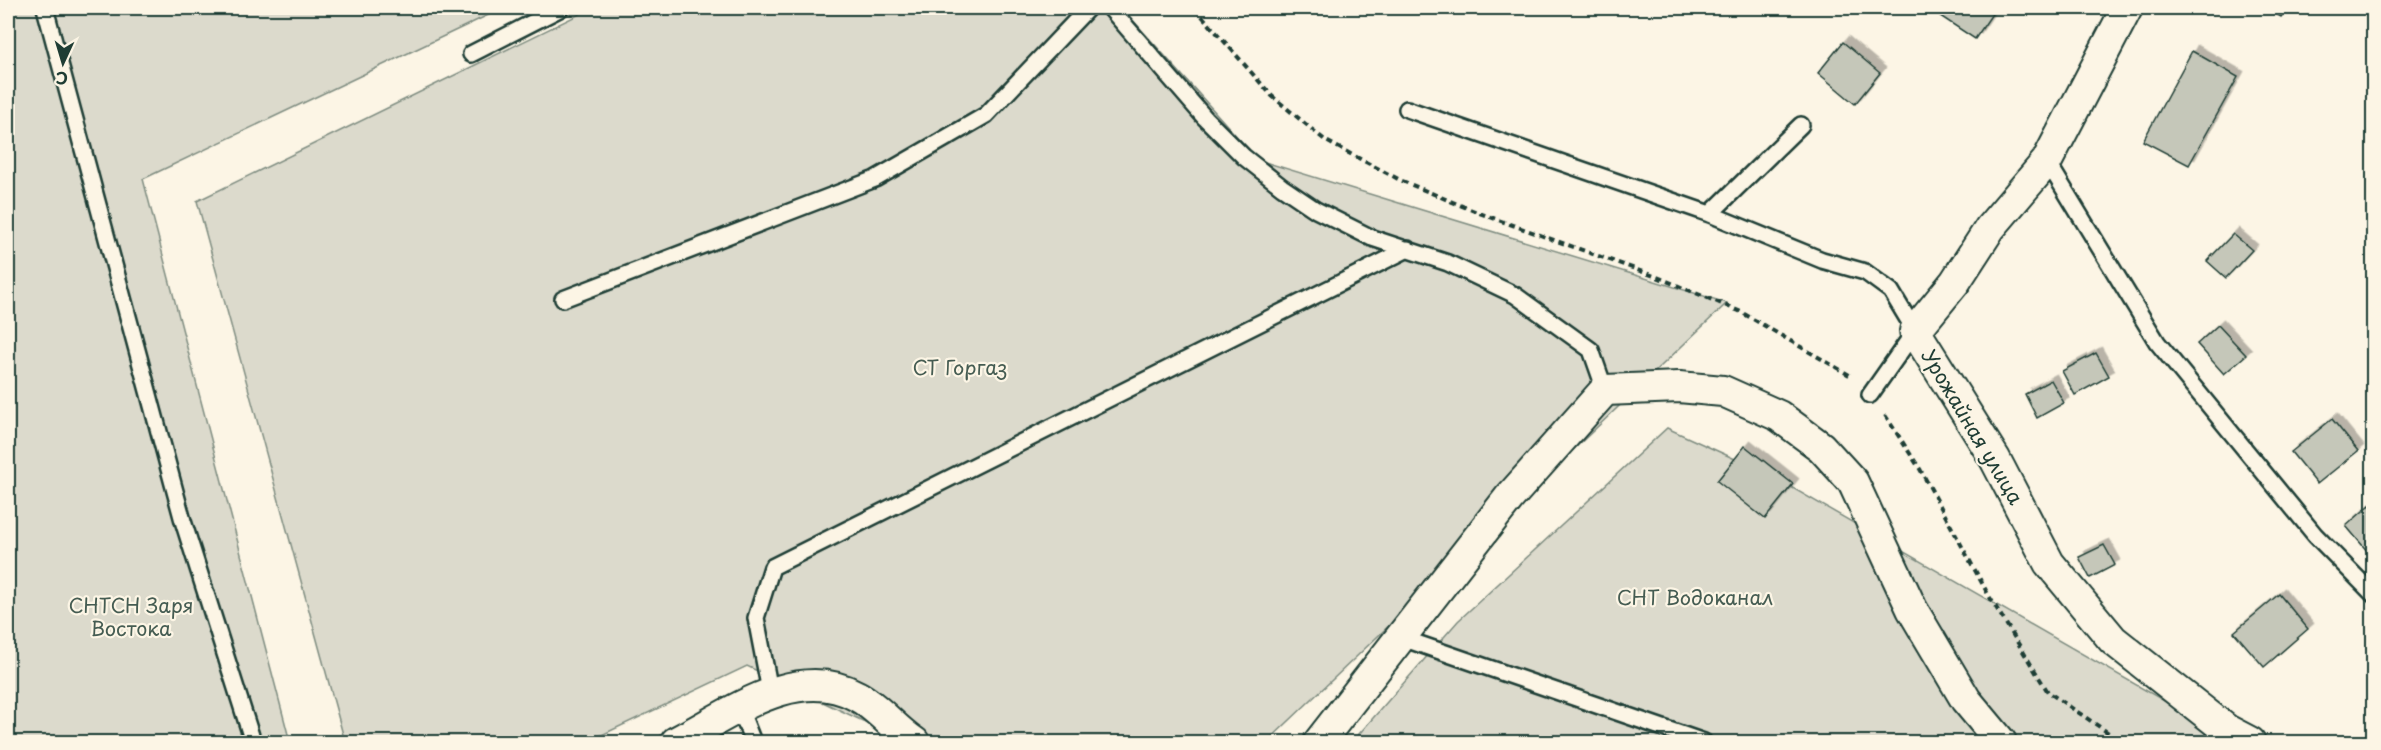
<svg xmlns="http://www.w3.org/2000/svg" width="2381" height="750" font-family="'Playpen Sans',sans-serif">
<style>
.green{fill:#dcdacc;stroke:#7e8c80;stroke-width:1.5}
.building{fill:#c5c7b9;stroke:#1f3d34;stroke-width:1.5;filter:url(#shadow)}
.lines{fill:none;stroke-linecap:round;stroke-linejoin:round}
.lane-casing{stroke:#1f3d34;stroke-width:20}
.street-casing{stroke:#1f3d34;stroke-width:34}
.path{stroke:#1f3d34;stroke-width:4;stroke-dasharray:6 4.5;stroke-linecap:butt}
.lane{stroke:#fcf5e5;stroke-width:15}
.street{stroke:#fcf5e5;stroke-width:30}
.labels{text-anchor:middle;stroke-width:4.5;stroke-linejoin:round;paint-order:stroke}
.park-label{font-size:20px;fill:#455c52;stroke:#fcf5e5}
.street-label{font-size:20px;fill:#1f3d34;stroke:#fcf5e5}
</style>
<defs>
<filter id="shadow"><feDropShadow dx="5.5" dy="-5.5" stdDeviation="0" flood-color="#0004"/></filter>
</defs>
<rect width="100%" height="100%" fill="#fcf5e5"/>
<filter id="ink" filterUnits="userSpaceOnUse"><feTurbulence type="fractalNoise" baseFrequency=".0167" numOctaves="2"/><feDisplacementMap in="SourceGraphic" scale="12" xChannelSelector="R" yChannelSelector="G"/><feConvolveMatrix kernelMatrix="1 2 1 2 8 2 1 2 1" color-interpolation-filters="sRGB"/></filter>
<g filter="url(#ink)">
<path class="green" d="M8,8H503L143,179L290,742H8Z
M592,8H1122L1258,160L1727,303L1267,742H907L747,666L587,742H345L197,201Z
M1667,428L1768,474L2236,742H1352L1458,621Z"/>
<path class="building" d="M1928,8H1996L1975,39Z
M2266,8H2287L2281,17Z
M1843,42L1880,73L1855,104L1818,73Z
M2192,51L2238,77L2189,165L2143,141Z
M2233,234L2252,250L2226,278L2207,261Z
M2218,325L2246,355L2224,374L2197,344Z
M2096,353L2109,376L2075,395L2062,371Z
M2051,380L2064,403L2037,418L2025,394Z
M2332,419L2358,451L2317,484L2291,452Z
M1745,446L1793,484L1765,519L1717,481Z
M2370,505L2374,510V559L2346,526Z
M2104,545L2115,565L2090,578L2079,557Z
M2279,594L2308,629L2264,667L2234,632Z"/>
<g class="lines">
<defs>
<path id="lane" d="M45,8L183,521L253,742
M1110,8L1205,118L1244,157L1282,187L1316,210L1372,238L1448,263L1515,295L1591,350L1605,390
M471,54L561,8
M1407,109L1710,214
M1801,125L1710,214L1822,260L1865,272L1891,291L1915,331L1870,395
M2047,161L2157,342L2315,535L2374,595
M563,299L875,179L986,115L1088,8
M1399,637L1704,742
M770,691L756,618L772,567L1408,249
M740,709L753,742"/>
<path id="street" d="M2127,8L2047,161L1990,228L1955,282L1915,331L1995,459L2049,563L2113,640L2227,730L2250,742
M676,742C729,715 797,662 857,696C878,707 894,729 914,742
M1319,742L1509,498L1605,390L1679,387L1723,391L1779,416L1821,447L1853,482L1912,609L1966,700L2001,742"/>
</defs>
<use href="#lane" class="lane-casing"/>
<use href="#street" class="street-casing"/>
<path class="path" d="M1195,8L1272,96L1326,141L1400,180L1479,213L1657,277L1739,311L1851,376
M1885,415L1920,469L1989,596L2048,692L2122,742"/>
<use href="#lane" class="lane"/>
<use href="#street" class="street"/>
</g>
</g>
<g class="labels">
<g class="park-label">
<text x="960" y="375">СТ Горгаз</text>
<text x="1695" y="605">СНТ Водоканал</text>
<text x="131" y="613">СНТСН Заря<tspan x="131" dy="23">Востока</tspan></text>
</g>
<g class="street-label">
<text transform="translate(1972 427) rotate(59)" y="7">Урожайная улица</text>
</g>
</g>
<rect width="2381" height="750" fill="none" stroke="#fcf5e5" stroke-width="30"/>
<rect x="15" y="15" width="2351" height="720" fill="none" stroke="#1f3d34" stroke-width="2" filter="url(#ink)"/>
<g transform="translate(63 63) rotate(184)" stroke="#fcf5e5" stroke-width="4.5" paint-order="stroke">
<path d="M0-4.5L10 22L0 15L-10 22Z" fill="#1f3d34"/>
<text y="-9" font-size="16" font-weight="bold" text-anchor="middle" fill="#1f3d34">С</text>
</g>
</svg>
